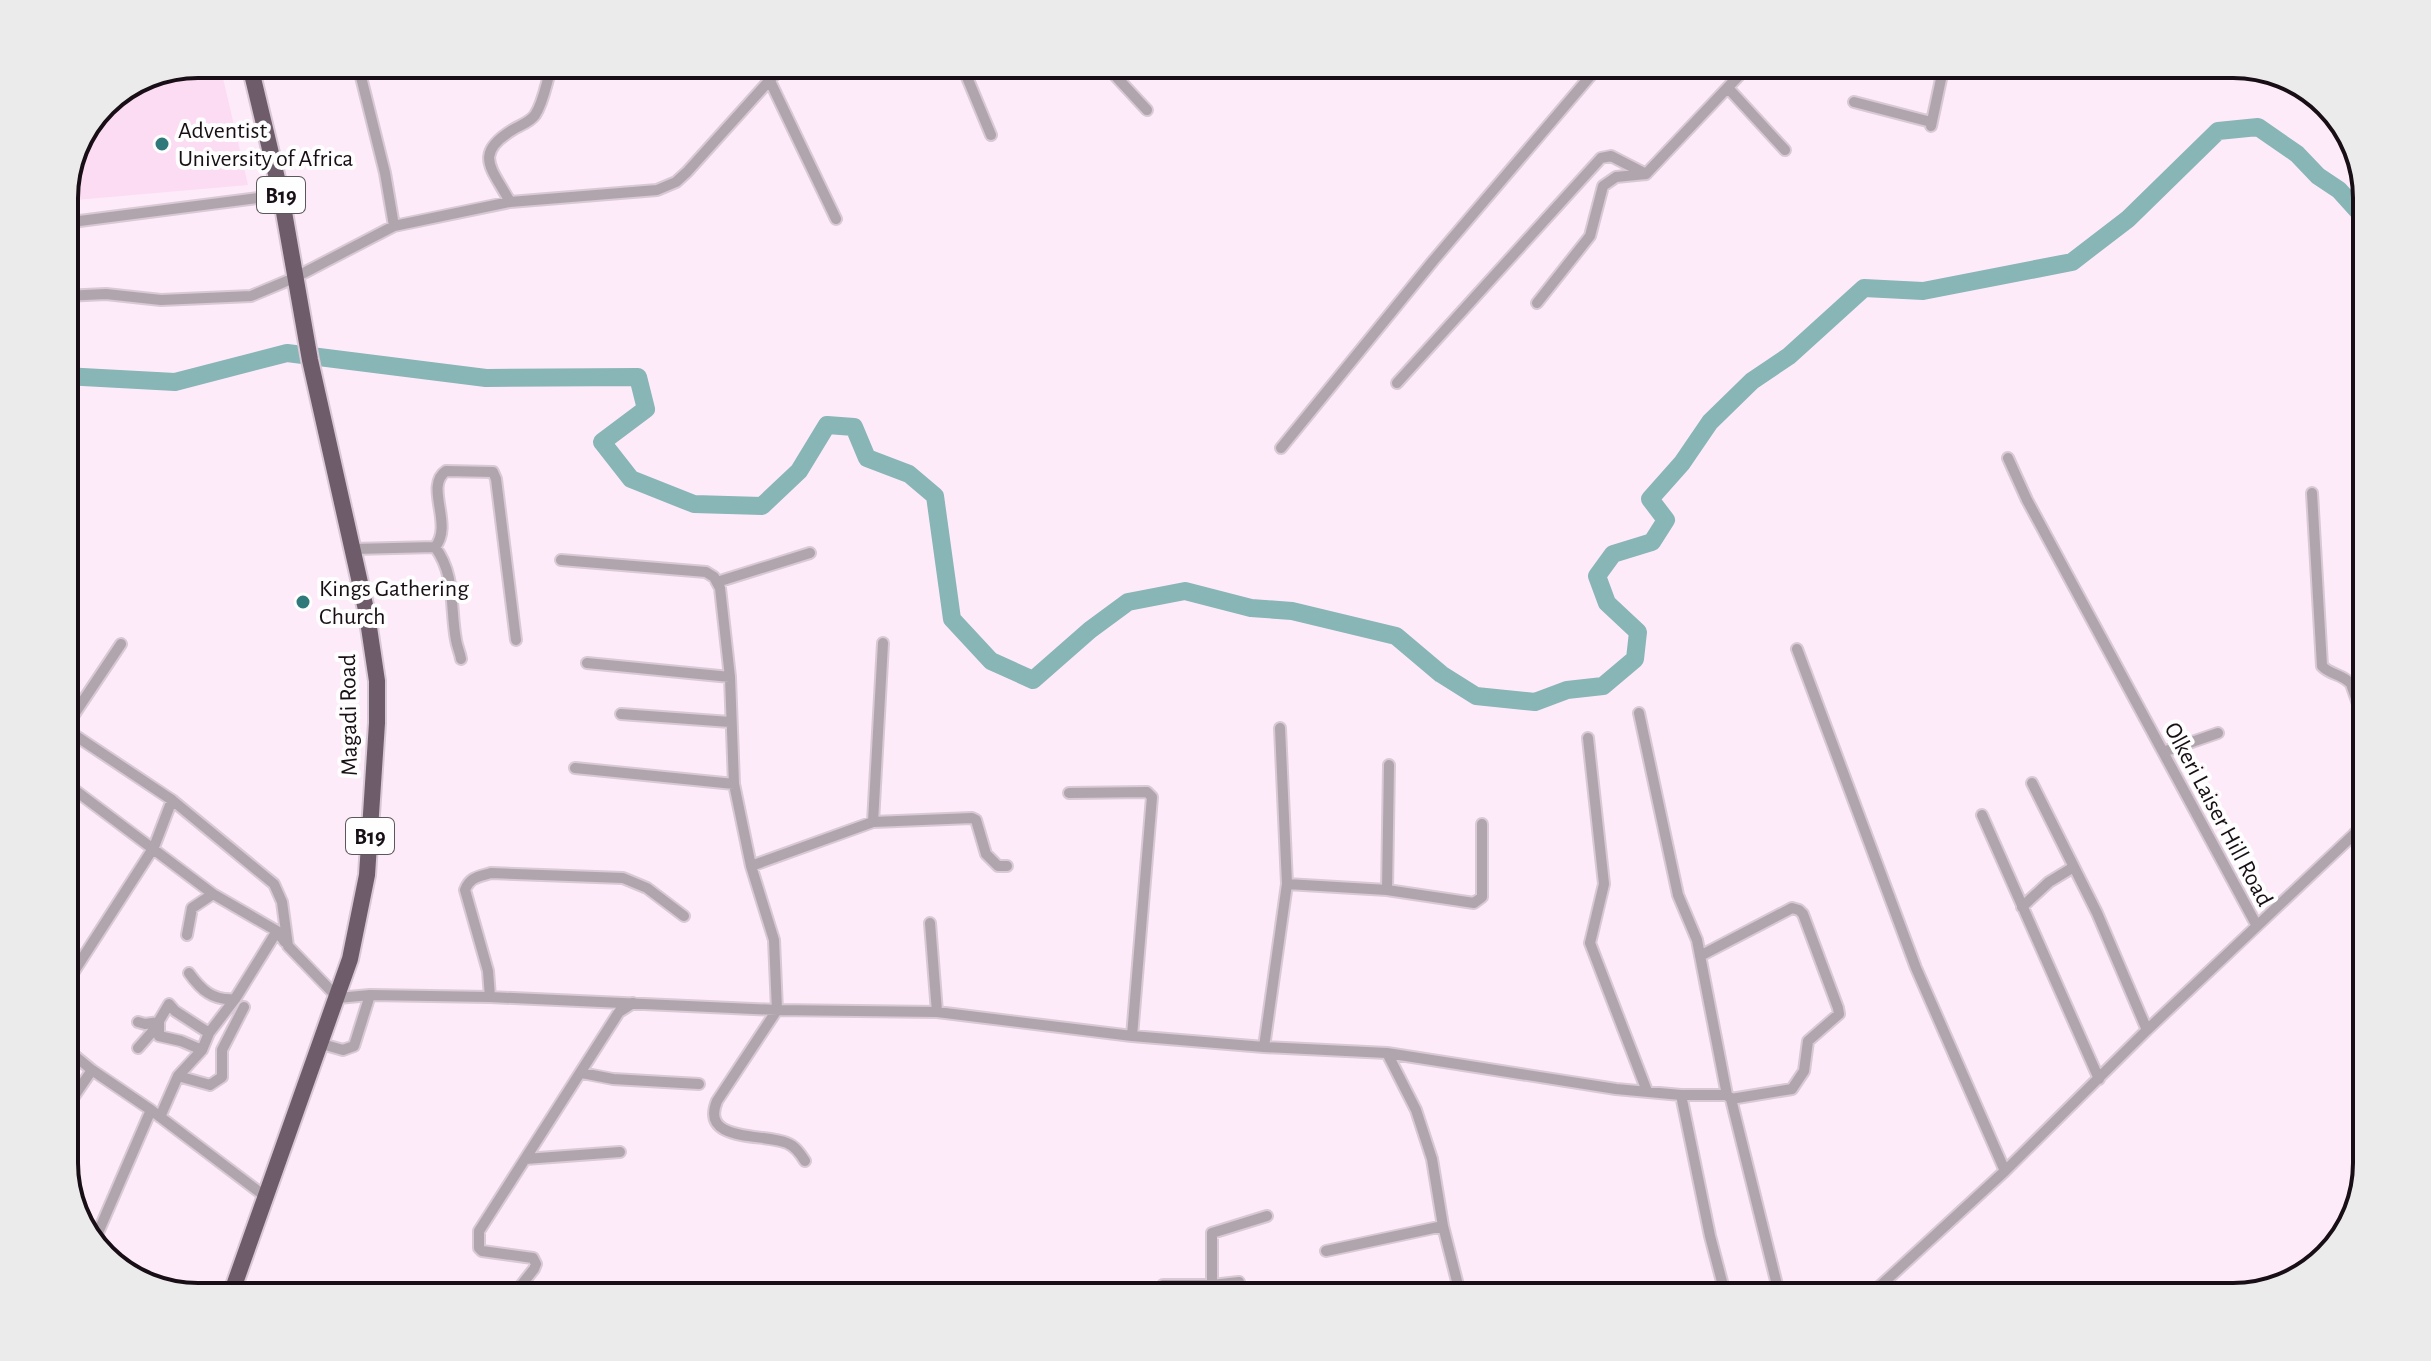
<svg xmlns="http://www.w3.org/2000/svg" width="2431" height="1361" font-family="'Alegreya Sans',sans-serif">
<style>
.built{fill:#fbdcf2}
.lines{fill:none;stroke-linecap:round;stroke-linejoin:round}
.river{stroke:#88b5b6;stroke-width:18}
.minor-casing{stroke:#d9c8d5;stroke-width:14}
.trunk-casing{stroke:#d9c8d5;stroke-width:20}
.minor{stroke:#b0a5ad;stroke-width:10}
.trunk{stroke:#6e5c6a;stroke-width:16}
.poi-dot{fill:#2f797b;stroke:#fefefe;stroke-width:3}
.labels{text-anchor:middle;stroke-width:8;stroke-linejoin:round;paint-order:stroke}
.shield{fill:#fefefe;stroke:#5c575b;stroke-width:2}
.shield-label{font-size:22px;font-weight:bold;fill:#170f15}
.poi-label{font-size:24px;fill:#170f15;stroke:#fefefe;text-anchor:start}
.street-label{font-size:24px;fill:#170f15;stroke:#fefefe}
.rim{fill:none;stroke:#170f15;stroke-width:4}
</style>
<rect width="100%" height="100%" fill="#feebf9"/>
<path class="built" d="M147,74H222L248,185L64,201V190L104,103Z"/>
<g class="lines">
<path class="river" d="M64,376L175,382L287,353L486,378L638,377L646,409L602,442L631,479L694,504L762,506L799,471L827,425L854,427L867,458L909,474L935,496L952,619L991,661L1033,680L1090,630L1128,602L1185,591L1251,608L1292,611L1396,636L1441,674L1476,696L1535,702L1567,690L1603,686L1635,659L1638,632L1607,603L1597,576L1613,554L1652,542L1666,520L1650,499L1682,463L1710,422L1752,381L1789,356L1864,288L1923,291L2072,262L2128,219L2218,131L2258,127L2297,154L2318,176L2339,190L2367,221"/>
<defs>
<path id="minor" d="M1109,69L1147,110
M964,70L991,135
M360,73L385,173L394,226
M769,79L836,219
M1728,88L1785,150
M1854,102L1931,122
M1931,126L1944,65
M510,202C492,168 472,154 514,129C521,125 530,122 535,115C543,103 546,85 550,72
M64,223L281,195
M64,296L106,294L161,300L251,296L294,278L394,226L510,202L657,190L676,182L687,172L778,71
M1537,303L1590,236L1603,186L1616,177L1646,174
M1397,383L1601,158L1611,156L1646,174L1748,66
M1281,448L1433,261L1598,67
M2312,493L2322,666C2330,675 2343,674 2351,684L2367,729
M435,547C456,575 450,608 456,640C457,647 460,652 461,659
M353,549L435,547C454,525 424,486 446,471L493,472L496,479L516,640
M561,560L706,572L714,577L720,588L730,677L734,784L751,866L774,940L777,1010L717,1101C700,1143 764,1133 787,1143C795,1146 800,1153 805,1161
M717,582L810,553
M1797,649L1916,968L2005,1171
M587,663L730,677
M1639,713L1678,895L1697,940L1727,1095L1731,1099L1780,1297
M621,714L730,722
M64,728L172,800L274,884L282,902L288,946L338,998L370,995L490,997L777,1010L937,1012L1132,1036L1264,1047L1387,1053L1616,1089L1681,1095H1727
M65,728L121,644
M1588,738L1604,884L1590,943L1647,1091
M2163,752L2218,733
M575,768L734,784
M64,782L213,894L277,931L285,942
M2032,783L2097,913L2147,1030
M1069,793L1147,792L1152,797L1132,1036
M1982,815L2099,1079
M873,822L883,643
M2354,834L2367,849
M751,866L873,822L972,818L976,820L986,854L998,866H1007
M1287,884L1387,890L1474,903L1482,897V824
M1387,890L1389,765
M2022,907L2049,882L2072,868
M930,923L937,1012
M2257,926L2367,822
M187,935L192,908L213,894
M1700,956L1792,908L1799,910L1803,914L1838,1008L1839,1014L1808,1041L1804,1071L1792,1089L1731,1099
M189,973C201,990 213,1001 235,999
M64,987L154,847L172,800
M490,997L488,971L465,890C470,877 478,877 491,873L623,878L647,888L684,916
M138,1022L145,1024L159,1022V1036L181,1041L202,1050
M322,1044L343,1050L354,1046L370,995
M64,1047L92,1070L151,1110L266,1197
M1264,1047L1287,884L1280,728
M138,1048L153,1031L169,1004L175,1011L209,1033
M1387,1053L1416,1110L1432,1159L1443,1226L1461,1297
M582,1073L613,1079L699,1084
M178,1076L210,1085L222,1077V1050L244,1007
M1681,1095L1710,1236L1726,1297
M64,1111L92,1070
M160,1117L178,1076L202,1050L209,1033L235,999L277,931
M525,1159L620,1152
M94,1242L151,1110
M1326,1251L1443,1226
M1163,1285H1212
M512,1297L534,1269L536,1264L533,1258L482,1251L479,1248V1231L619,1012L633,1003
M1243,1297L1239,1282L1212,1285V1233L1267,1216
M1868,1297L2005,1171L2147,1030L2257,926L2027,500L2008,458"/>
<path id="trunk" d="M230,1297L350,959L367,875L377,723V681L367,614L310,360L281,195L252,74"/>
</defs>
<use href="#minor" class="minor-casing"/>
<use href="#trunk" class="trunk-casing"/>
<use href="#minor" class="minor"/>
<use href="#trunk" class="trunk"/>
</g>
<g class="poi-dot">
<circle cx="162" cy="144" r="8"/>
<circle cx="303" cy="602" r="8"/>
</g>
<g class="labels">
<g class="shield">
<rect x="257" y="177" width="48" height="36" rx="6"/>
<rect x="346" y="818" width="48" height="36" rx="6"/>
</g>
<g class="shield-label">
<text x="281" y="203">B19</text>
<text x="370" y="844">B19</text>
</g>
<g class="poi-label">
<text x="178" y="138">Adventist<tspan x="178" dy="28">University of Africa</tspan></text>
<text x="319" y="596">Kings Gathering<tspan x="319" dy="28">Church</tspan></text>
</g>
<g class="street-label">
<text transform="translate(348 715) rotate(-91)" y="8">Magadi Road</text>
<text transform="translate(2219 814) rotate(62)" y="8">Olkeri Laiser Hill Road</text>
</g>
</g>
<path d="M0 0H2431V1361H0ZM198 78H2233A120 120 0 0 1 2353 198V1163A120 120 0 0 1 2233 1283H198A120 120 0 0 1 78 1163V198A120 120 0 0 1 198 78Z" fill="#ecebeb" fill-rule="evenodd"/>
<path class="rim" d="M198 78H2233A120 120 0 0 1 2353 198V1163A120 120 0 0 1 2233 1283H198A120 120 0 0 1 78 1163V198A120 120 0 0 1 198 78Z"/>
</svg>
